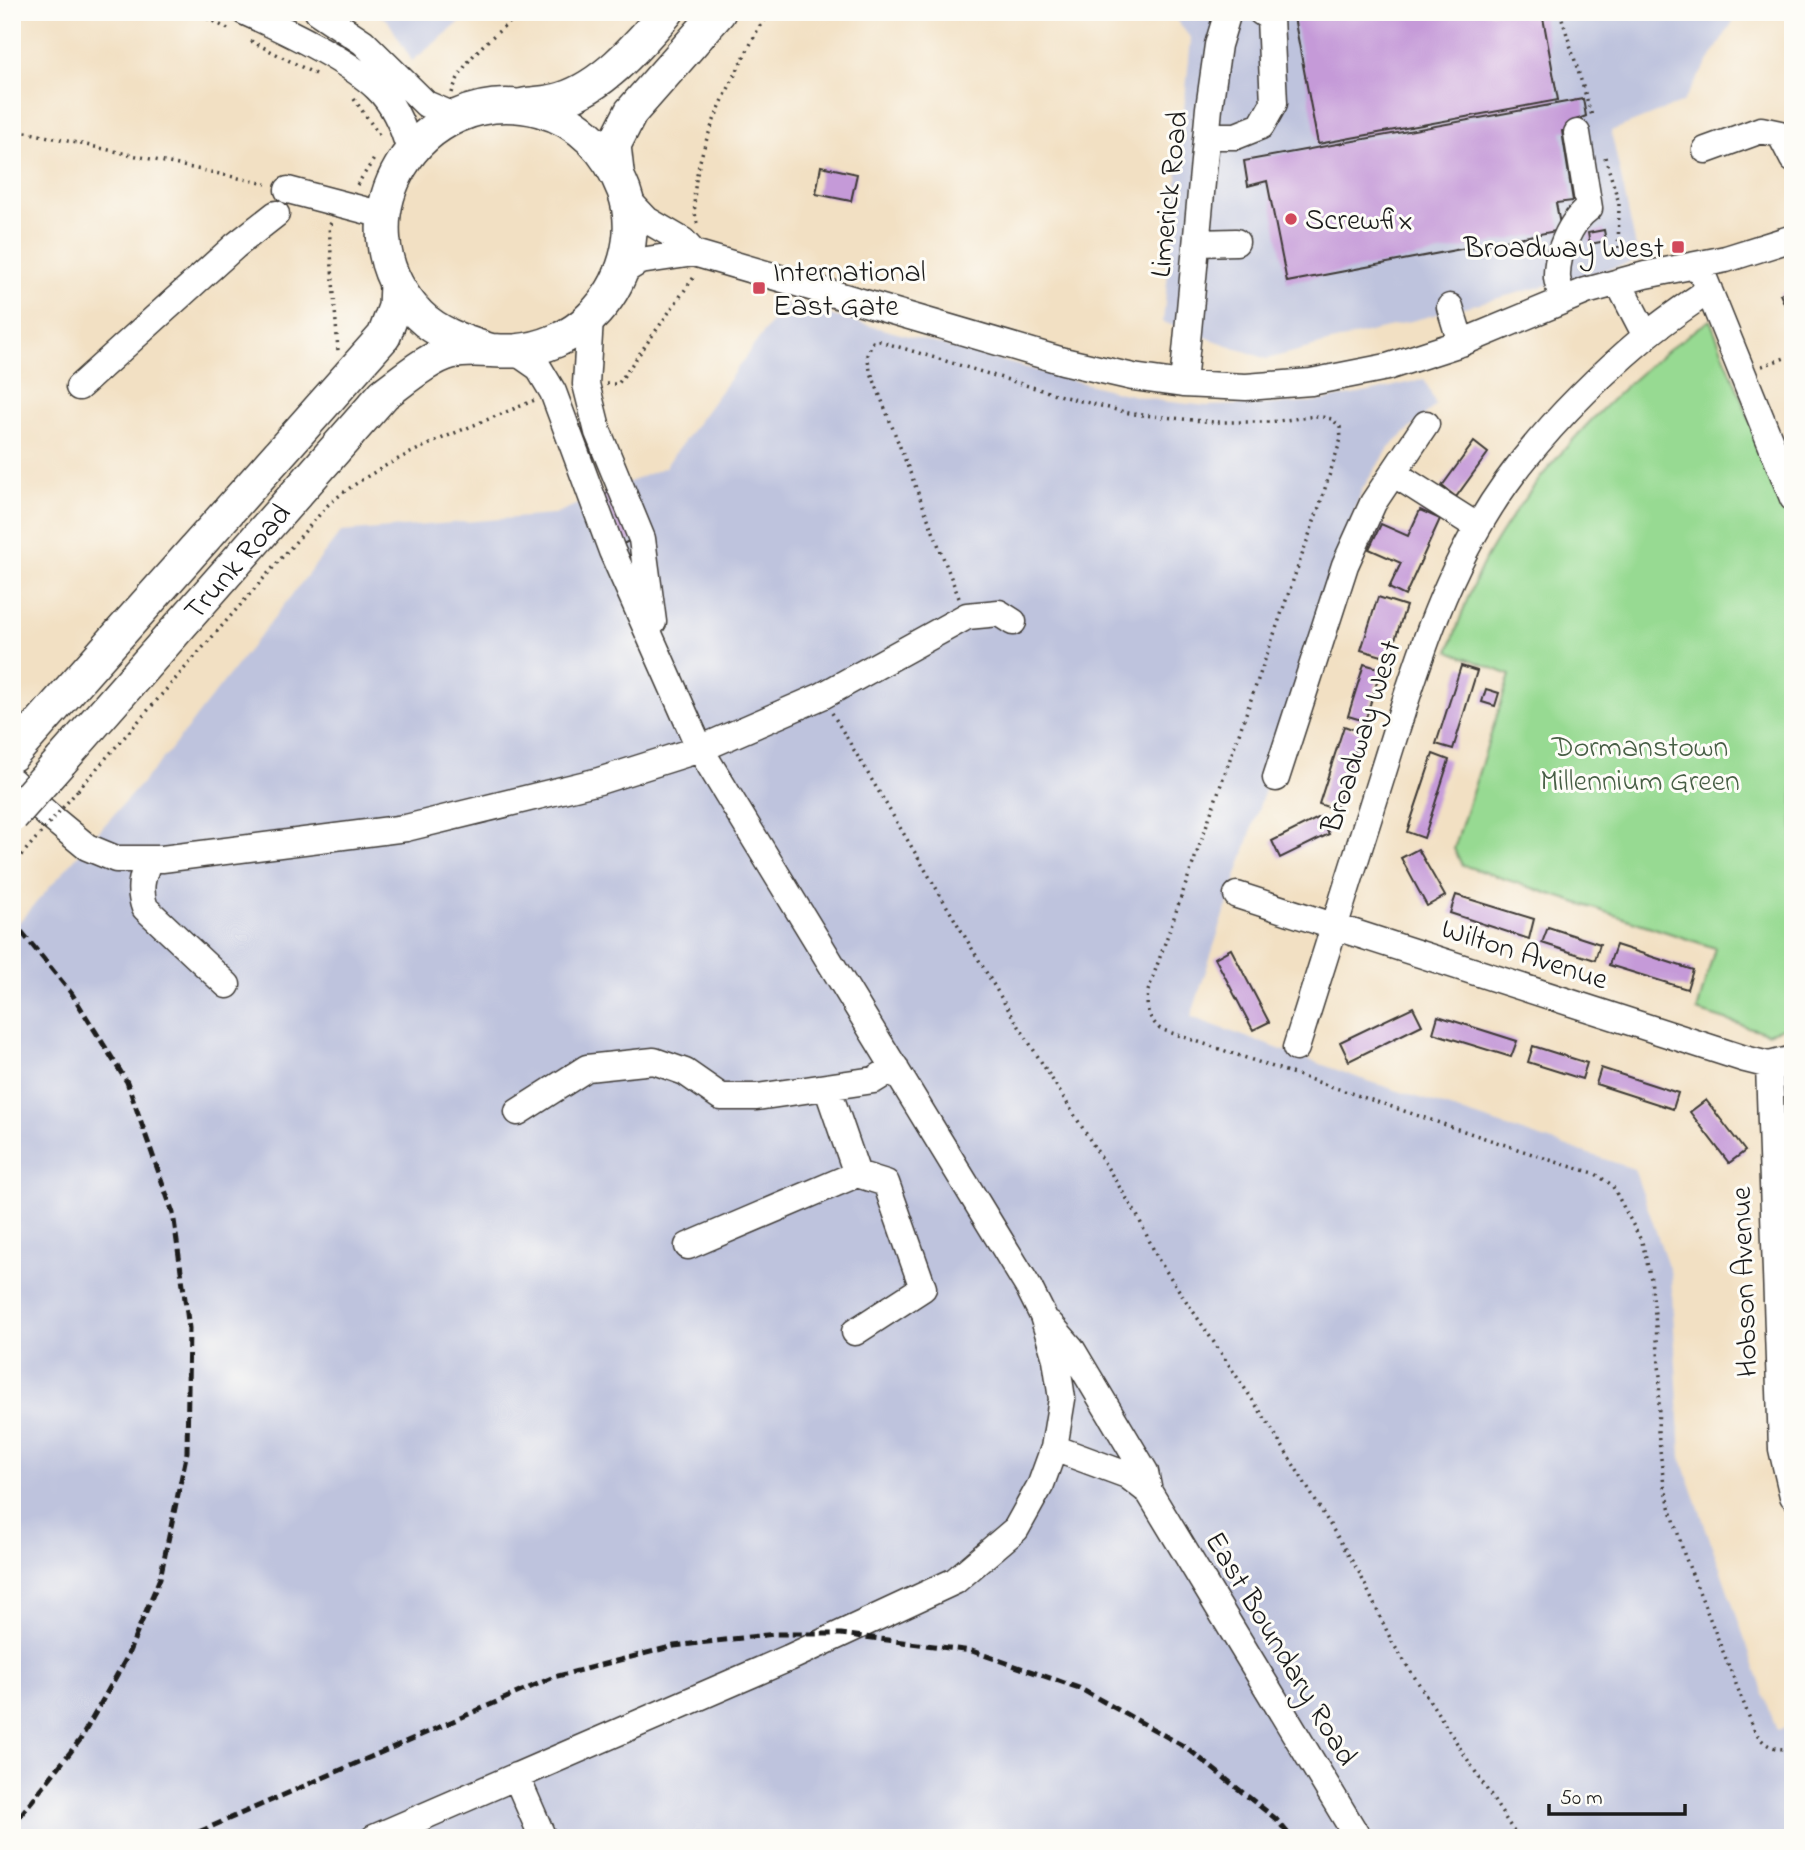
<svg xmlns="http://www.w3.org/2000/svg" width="1805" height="1850" font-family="'Indie Flower',sans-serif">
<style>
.industrial{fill:#bec3dd}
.green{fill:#97da92;stroke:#5a7b57;stroke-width:2}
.building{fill:#c59ad8}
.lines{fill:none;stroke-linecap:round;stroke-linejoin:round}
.minor-casing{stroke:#3c3935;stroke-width:29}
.major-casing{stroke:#3c3935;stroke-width:36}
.path{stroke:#3c3935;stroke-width:3.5;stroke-dasharray:2 5;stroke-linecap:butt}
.minor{stroke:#fff;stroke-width:26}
.major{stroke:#fff;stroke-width:33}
.rail{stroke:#1c1c1c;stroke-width:5;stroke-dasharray:10 5;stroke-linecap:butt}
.major-bridge-casing{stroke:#3c3935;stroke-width:36;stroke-linecap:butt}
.path-bridge{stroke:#3c3935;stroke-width:3.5;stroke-dasharray:2 5;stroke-linecap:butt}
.major-bridge{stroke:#fff;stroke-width:33}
.poi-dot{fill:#d1495b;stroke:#fdfcf7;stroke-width:2.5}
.labels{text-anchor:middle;stroke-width:6;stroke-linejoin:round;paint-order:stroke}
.street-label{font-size:30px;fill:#1c1c1c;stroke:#fdfcf7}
.poi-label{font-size:30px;fill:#1c1c1c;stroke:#fdfcf7;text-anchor:start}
.park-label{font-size:30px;fill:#475e45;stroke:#fdfcf7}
</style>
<rect width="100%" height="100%" fill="#fdfcf7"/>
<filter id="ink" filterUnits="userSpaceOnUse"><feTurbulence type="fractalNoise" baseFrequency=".0143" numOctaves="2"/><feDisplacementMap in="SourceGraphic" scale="14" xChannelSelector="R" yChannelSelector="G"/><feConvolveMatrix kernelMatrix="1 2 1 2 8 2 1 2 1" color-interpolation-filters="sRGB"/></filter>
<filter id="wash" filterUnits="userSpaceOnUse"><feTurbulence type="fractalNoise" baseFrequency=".00686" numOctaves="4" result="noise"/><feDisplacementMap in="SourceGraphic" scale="28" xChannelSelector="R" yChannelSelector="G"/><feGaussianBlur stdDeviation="1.57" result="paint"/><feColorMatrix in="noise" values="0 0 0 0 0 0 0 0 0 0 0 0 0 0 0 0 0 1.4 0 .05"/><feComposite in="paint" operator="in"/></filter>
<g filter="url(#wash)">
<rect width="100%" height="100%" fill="#f2e0c3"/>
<path class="industrial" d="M375,12H473L412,61L388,21Z
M1171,12H1739L1683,102L1611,131L1639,261L1267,359L1163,322L1191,39Z
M785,303L1117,392L1161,401L1207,406L1308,403L1374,391L1424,379L1436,405L1389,448L1362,489L1191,1017L1359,1078L1634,1169L1671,1274L1681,1457L1777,1731L1793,1725V1838H12V930L168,753L341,532L552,515L665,467Z"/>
<path class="green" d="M1710,320L1793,528V1025L1767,1033L1697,1011L1715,948L1462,865L1454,849L1510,675L1449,651C1460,618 1471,586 1487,556C1536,470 1627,374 1710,320Z"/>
<g id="blocks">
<path class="building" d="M1293,12H1542L1558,100L1318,144Z
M1583,99L1586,116L1576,120L1577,129L1562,131L1573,201L1556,203L1561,230L1287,282L1267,181L1248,186L1244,161Z
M821,166L857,174L851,201L816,194Z
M1604,230L1606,241L1590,244L1588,233Z
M1793,288V312L1789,314L1780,294Z
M1474,442L1488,453L1456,497L1442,486Z
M614,490L633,539L623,544L603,495Z
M1420,510L1440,519L1405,596L1389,588L1401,563L1369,549L1381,524L1408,536Z
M1378,597L1406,606L1389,658L1361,650Z
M1364,664L1381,669L1365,721L1348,716Z
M1461,666L1477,671L1453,749L1436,744Z
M1486,689L1499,693L1495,706L1482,702Z
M1344,726L1361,732L1336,810L1319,804Z
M1433,754L1449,760L1424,838L1407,832Z
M1320,817L1329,834L1280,858L1272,841Z
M1418,849L1445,896L1427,906L1401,858Z
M1456,895L1534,919L1529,939L1450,913Z
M1548,927L1600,944L1595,960L1542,943Z
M1616,945L1693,970L1687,989L1609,965Z
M1231,949L1269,1022L1253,1030L1215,958Z
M1413,1007L1422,1025L1349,1061L1340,1042Z
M1438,1016L1517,1041L1511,1057L1433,1033Z
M1533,1046L1587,1063L1582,1079L1528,1062Z
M1601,1068L1678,1093L1673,1109L1596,1084Z
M1706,1100L1745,1151L1729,1163L1690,1112Z"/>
</g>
</g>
<g filter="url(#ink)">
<use href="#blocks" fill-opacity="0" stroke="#3c3935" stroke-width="2"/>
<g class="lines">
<defs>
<path id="minor" d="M245,12C283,29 348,60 377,88C394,104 404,129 410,151
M318,12L363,42L426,104L454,116
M1207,136H1236L1261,126L1274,103L1270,18L1261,12
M1706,150L1761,130L1780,134L1793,159
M288,190L383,215
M626,198L647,220L683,241L694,253
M1197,243L1236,242
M622,272L640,261L694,253L1063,361L1133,377L1183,384L1246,387L1311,382L1387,367L1461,343L1586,291L1645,275L1726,259L1793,238
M1703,276L1793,498
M1618,282L1646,336
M1563,300C1561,293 1558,285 1557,278C1556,255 1570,221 1589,208L1577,133
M1450,307L1461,343
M590,319L586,384L598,432L642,539L653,622
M1183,384L1209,108L1218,45L1228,12
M79,387L235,246L276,214
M1393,473L1478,527
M1276,778L1345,565L1373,503L1426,424
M12,781L47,814L87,847L116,859H162L406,828L599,781L700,749L822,696L967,616L999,613L1013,622
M149,859C142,877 138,889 145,908L227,985
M1237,895L1745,1059L1769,1065L1793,1059
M1296,1048C1325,957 1353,866 1382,775C1414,673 1443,571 1506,483C1545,429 1594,380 1645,337C1665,320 1688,305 1709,290
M1769,1065L1782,1449L1793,1496
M518,1112L587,1068L654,1061L685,1072L721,1097H757L874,1080L895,1067
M688,1246L857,1174L827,1087
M1050,1324L1071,1348L1145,1472L1149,1492L1358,1838
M855,1332L923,1288L886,1183L857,1174
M1054,1448L1127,1475L1149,1492
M516,1776L543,1838
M374,1838L789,1658L955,1581L1016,1529L1041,1484L1054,1448L1062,1399L1056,1359L1043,1316L1029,1288L700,749L612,551L553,392L538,367L515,351"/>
<g id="major">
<path d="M524,105C537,103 550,103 562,99C604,86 639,44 667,12"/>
<path d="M617,172L614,145L631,112L719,12"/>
<path d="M12,755L384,336L395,307L396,284"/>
<path id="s1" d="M61,761L384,394C402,381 430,357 451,352C471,347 494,352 515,351C542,349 572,337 591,317C623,286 640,235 624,191C609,152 581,121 540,110C418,79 331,223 419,315C438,334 464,342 489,350"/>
</g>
</defs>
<use href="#minor" class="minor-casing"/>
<use href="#major" class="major-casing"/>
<path class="path" d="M195,12L232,31
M1560,12L1592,116
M251,41L319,76
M452,93C462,58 495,34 523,12
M354,99L380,136
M12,129L266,184
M1605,157L1619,203L1618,259
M357,185L376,156
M331,223L329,226L338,351
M697,223C682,165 734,79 759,27L771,12
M1762,366L1793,355
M606,384H618L694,277
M959,598L870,370L867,355L873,342L879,341L1065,397L1133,414L1213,422H1270L1317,416L1332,419L1340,427L1341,439L1319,507L1148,991C1146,1009 1147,1016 1160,1029L1565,1165L1594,1173L1612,1185L1642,1242L1651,1279L1655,1314L1660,1377L1658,1431L1664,1486L1684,1554L1754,1729C1763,1746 1774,1751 1793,1748
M832,713L1005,1004L1137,1215L1158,1259L1270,1426L1360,1574L1392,1642L1518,1838
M78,790L328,505C383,457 467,429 535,400"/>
<use href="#minor" class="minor"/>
<use href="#major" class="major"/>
<path class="rail" d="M12,27L19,12
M12,920L72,994L127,1082L173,1213L189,1328L187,1452L160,1578L126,1659L80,1740L12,1826
M185,1838L554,1677L674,1646L775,1634H841L972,1651L1079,1688L1187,1748L1276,1819L1292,1838"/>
<defs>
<path id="major-bridge" d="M12,816L61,761"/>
</defs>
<use href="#major-bridge" class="major-bridge-casing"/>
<path class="path-bridge" d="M12,866L78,790"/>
<use href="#major-bridge" class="major-bridge"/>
</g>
</g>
<g class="poi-dot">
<circle cx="1291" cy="219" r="7"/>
<rect x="1671" y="240" width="14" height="14" rx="3.5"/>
<rect x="752" y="281" width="14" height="14" rx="3.5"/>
</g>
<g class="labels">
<g class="street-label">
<text transform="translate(1168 194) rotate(-84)" y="10">Limerick Road</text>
<text dy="10" stroke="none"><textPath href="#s1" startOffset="266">Trunk Road</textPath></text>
<text transform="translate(1360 736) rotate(-72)" y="10">Broadway West</text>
<text transform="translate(1525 953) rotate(18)" y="10">Wilton Avenue</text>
<text transform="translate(1743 1282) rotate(-92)" y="10">Hobson Avenue</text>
<text transform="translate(1282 1648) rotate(59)" y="10">East Boundary Road</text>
</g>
<g class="poi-label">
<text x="1305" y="229">Screwfix</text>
<text x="1664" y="257" text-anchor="end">Broadway West</text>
<text x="773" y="281">International<tspan x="773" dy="34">East Gate</tspan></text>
</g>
<g class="park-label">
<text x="1640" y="756">Dormanstown<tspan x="1640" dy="34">Millennium Green</tspan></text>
</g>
</g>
<rect width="1805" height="1850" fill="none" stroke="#fdfcf7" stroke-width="42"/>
<path d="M1549 1804v10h136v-10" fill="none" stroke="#1c1c1c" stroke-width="3.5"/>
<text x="1560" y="1804" font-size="21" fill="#1c1c1c" stroke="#fdfcf7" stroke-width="5" paint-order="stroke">50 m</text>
</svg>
